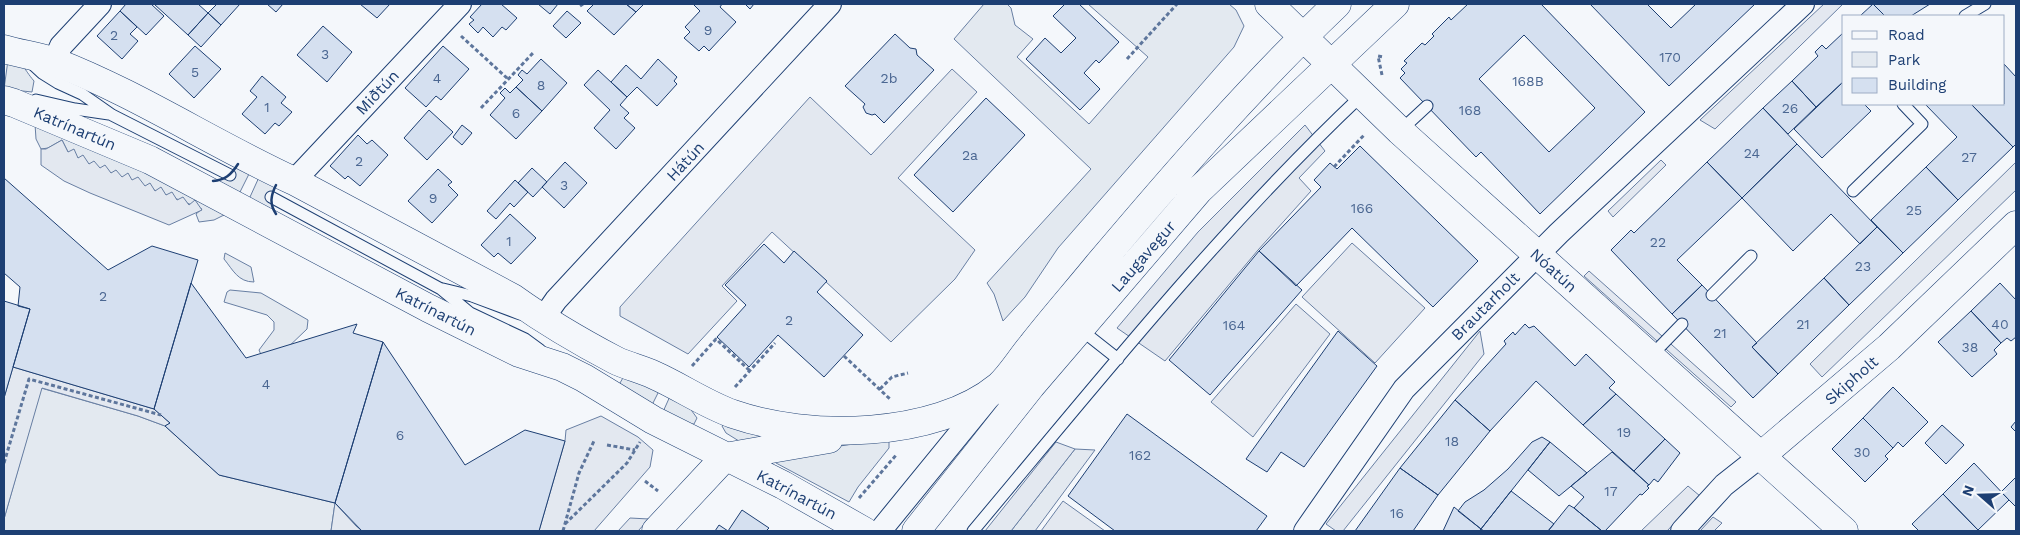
<svg xmlns="http://www.w3.org/2000/svg" width="2020" height="535" font-family="'Work Sans',sans-serif">
<style>
.green{fill:#e3e9f0;stroke:#687fa3}
.parking{fill:#e3e8f0;stroke:#687fa3}
.building{fill:#d5e0f0;stroke:#1d3f73;fill-rule:evenodd}
.lines{fill:none;stroke-linecap:round;stroke-linejoin:round}
.lane-casing{stroke:#1d3f73;stroke-width:13}
.street-casing{stroke:#1d3f73;stroke-width:24}
.secondary-casing{stroke:#1d3f73;stroke-width:29}
.path{stroke:#5e769c;stroke-width:3;stroke-dasharray:4 2.5;stroke-linecap:butt}
.lane{stroke:#f4f7fb;stroke-width:11}
.street{stroke:#f4f7fb;stroke-width:22}
.secondary{stroke:#f4f7fb;stroke-width:28}
.wall{stroke:#1d3f73;stroke-width:2.5}
.labels{text-anchor:middle;stroke-width:4;stroke-linejoin:round;paint-order:stroke}
.number-label{font-size:14px;fill:#4b6792}
.street-label{font-size:16px;fill:#1d3f73;stroke:#f4f7fb}
</style>
<rect width="100%" height="100%" fill="#f4f7fb"/>
<path class="green" d="M984,4H1007L1011,8L1015,25L1033,39L1017,57L1089,124L1148,57L1088,4H1229L1236,10L1244,26L1234,47L1058,248L1025,297L1003,321L994,294L987,283L1091,169L954,39Z
M8,60C28,67 22,67 34,81L32,92L4,89Z
M35,124L85,140L226,214L214,220L199,222L196,214L202,209L89,164L68,152L62,140L48,148L41,149L36,139Z
M238,164L251,170L236,200L211,181C225,180 231,176 238,164Z
M260,175L276,184C271,196 270,204 277,215L247,207L250,197Z
M225,253L251,267L254,282C238,282 233,270 224,259Z
M230,290L261,293L308,320L307,329L283,352L262,357L259,350L274,330V322L267,315L224,302L227,292Z
M624,376L660,389L650,409L624,391L620,383Z
M41,388L138,416L165,426L219,475L335,503L331,531H4V519Z
M671,394L689,407L697,418L694,424L687,425L662,414Z
M725,422L769,432V440L747,446L726,433L722,426Z
M889,439V448L858,487L849,502L776,463L770,458L776,455Z
M1075,449L1095,450L1035,531H1011Z"/>
<path class="parking" d="M1824,4H1843L1715,129L1700,120Z
M952,69L977,92L898,178L975,250L955,279L891,342L772,232L722,286L737,301L688,354L620,316V307L810,97L871,155Z
M1305,125L1325,151L1299,178L1311,191L1258,250L1165,361L1117,328L1198,232Z
M62,140L68,152L74,149L78,158L83,155L89,164L94,161L100,168L105,165L111,173L116,170L122,177L128,173L132,180L138,177L145,186L150,183L155,191L161,187L166,195L172,192L177,200L183,197L189,205L195,200L202,210L169,225L90,193L64,181L41,165V149H46Z
M1661,160L1666,165L1613,217L1608,211Z
M2016,162V190L1822,377L1810,364Z
M1352,243L1425,308L1375,363L1302,297Z
M1589,271L1736,402L1731,407L1584,276Z
M1296,304L1330,334L1253,437L1211,402Z
M1480,331L1484,354L1343,531H1336L1326,524Z
M13,367L154,409L170,423L165,426L138,416L42,388L4,519V398Z
M601,416L638,437L653,450L650,467L594,531H539L565,441L566,430Z
M1056,442L1075,449L1011,531H985Z
M1688,486L1700,496L1667,531H1641Z
M1063,501L1105,531H1041Z
M335,503L356,526L362,531H331Z
M1713,517L1722,523L1714,531H1700Z
M630,518L649,519L638,531H618Z"/>
<path class="building" d="M126,4H151L164,16L146,35L120,11Z
M154,4H198L208,13L188,35Z
M217,4H240L221,25L208,13Z
M267,4H283L276,12Z
M360,4H390L377,18Z
M482,4H501L517,18L506,30L502,27L493,37L483,27L478,33L469,24L474,20L470,17Z
M538,4H558L550,14Z
M594,4H626L636,12L614,35L587,11Z
M626,4H644L636,12Z
M693,4H722L720,7L736,22L709,51L704,46L699,51L684,38L690,32L685,27L700,11Z
M745,4H754L750,9Z
M1065,4H1079L1119,42L1099,63L1096,60L1084,73L1100,89L1080,110L1026,59L1045,38L1061,53L1076,38L1053,16Z
M1468,4H1541L1645,112L1540,214L1481,152L1476,157L1400,78L1405,73L1401,69L1407,63L1404,61L1422,43L1425,45L1434,36L1432,34L1449,17L1451,20ZM1524,35L1595,108L1549,152L1479,79Z
M1590,4H1647L1671,28L1696,4H1755L1669,86Z
M1873,4H1930L1911,16H1885Z
M1873,4L1885,16H1860Z
M120,11L137,27L130,34L138,41L122,59L97,36Z
M567,11L581,23L566,38L553,26Z
M208,13L221,25L201,47L188,35Z
M323,26L352,52L327,82L297,55Z
M1844,32V81L1816,107L1792,81L1818,56L1815,52L1822,45L1826,49Z
M895,34L910,48L916,49L917,55L934,70L884,123L875,114L872,115L866,113L863,107L865,104L845,86Z
M195,46L221,69L194,98L169,74Z
M443,46L469,69L441,100L436,96L426,107L405,88Z
M541,59L567,83L542,111L516,87L523,80L518,75L522,70L527,74Z
M658,59L677,77L674,81L677,84L657,106L637,87L627,97L611,82L626,65L641,79Z
M2004,64L2016,77V144L2013,147L1971,104H2004Z
M598,70L627,97L620,105L629,113L624,118L635,128L616,149L594,128L610,110L584,85Z
M262,76L286,97L281,103L292,112L279,126L275,123L265,134L242,114L257,97L250,91Z
M1792,81L1816,107L1788,134L1763,108Z
M1843,82L1844,104H1864L1871,111L1822,158L1794,129Z
M516,87L542,111L516,139L490,115L505,98L500,93L505,88L510,93Z
M986,98L1025,135L953,212L914,175Z
M1925,104H1971L2013,147L1958,200L1926,167L1957,137Z
M1763,108L1797,144L1742,198L1707,162Z
M429,110L453,132L427,160L404,138Z
M462,125L472,133L462,145L453,137Z
M358,135L367,144L372,140L388,155L360,186L348,176L345,179L330,166Z
M1797,144L1877,227L1860,244L1831,214L1793,251L1742,198Z
M1360,146L1478,261L1433,307L1352,228L1296,286L1259,251L1321,187L1314,180L1330,163L1337,169Z
M565,162L587,183L564,208L542,187Z
M1707,162L1742,198L1677,260L1702,285L1672,314L1611,250L1631,230L1634,233Z
M1926,167L1958,200L1903,253L1871,220Z
M532,168L547,182L533,197L518,183Z
M438,169L452,182L448,185L458,195L432,223L408,201Z
M4,178L108,270L152,246L198,260L154,409L13,367L30,309L18,306L20,287L4,273Z
M515,180L528,192L514,207L510,203L496,219L487,211Z
M510,214L536,238L511,264L498,253L494,257L481,245Z
M1877,227L1903,253L1849,305L1824,278Z
M764,244L784,263L794,251L827,281L817,292L863,335L824,377L778,335L749,367L717,337L746,305L725,285Z
M1259,251L1302,290L1210,395L1169,360Z
M1824,278L1849,305L1778,374L1752,347Z
M191,283L246,358L357,324L353,333L383,342L335,503L219,475L165,426L170,423L154,409Z
M2000,283L2016,300V337L2011,341L2007,338L2001,343L1971,311Z
M1702,285L1757,343L1752,347L1778,374L1753,398L1672,314Z
M4,301L30,309L4,398Z
M1971,311L2001,343L1994,350L1997,354L1972,377L1938,342Z
M1525,324L1529,328L1534,326L1575,366L1586,354L1615,382L1609,388L1616,394L1583,425L1536,381L1490,431L1455,400L1506,344L1504,341L1513,332L1515,335Z
M1338,331L1377,366L1304,467L1281,452L1267,472L1246,459Z
M383,342L465,465L525,430L565,441L539,531H362L335,503Z
M1893,387L1928,422L1903,447L1898,442L1893,448L1863,418Z
M1616,394L1665,439L1634,471L1583,425Z
M1455,400L1490,431L1438,495L1400,468Z
M1127,414L1267,516L1256,531H1115L1068,496Z
M1863,418L1893,448L1885,456L1888,459L1865,482L1832,449Z
M2016,421V432L2011,427Z
M1942,425L1964,445L1946,464L1925,443Z
M1542,437L1550,442L1481,529L1458,511L1465,502L1484,490L1508,469L1532,442Z
M1665,439L1680,453L1658,482L1654,479L1649,485L1634,471Z
M1550,442L1587,473L1559,496L1528,470Z
M1612,452L1649,485L1647,486L1649,488L1642,495L1640,494L1605,531H1602L1574,508L1584,497L1571,486Z
M1974,463L2009,500L1978,530L1943,494Z
M1400,468L1438,495L1413,531H1355Z
M2016,477V507L2001,492Z
M1511,491L1554,524L1548,531H1484L1481,529Z
M1943,494L1978,530L1977,531H1919L1912,524Z
M1569,505L1574,508L1602,531H1548Z
M1454,507L1481,529L1479,531H1443Z
M742,510L769,528L766,531H728Z
M719,525L728,531H715Z"/>
<g class="lines">
<defs>
<path id="lane" d="M1965,16L1985,4
M29,61L42,73L58,83L82,94L112,115L230,175
M36,100L75,109L109,114
M1400,131L1427,106
M1853,191L1922,124L1903,104
M271,197L441,289L470,313L525,339L540,350
M443,289L472,296L520,314
M1712,295L1751,256
M1080,329L1118,359
M1650,357L1682,324
M973,531C1098,382 1220,229 1362,95"/>
<path id="street" d="M54,62L61,46L100,4
M294,181L460,4
M542,320L556,300L830,4
M880,531L991,395
M1305,531L1404,389L1559,233L1803,4
M1682,531L1724,485L1762,455"/>
<path id="secondary" d="M1269,4L1400,131L1844,531
M4,49C20,54 39,56 55,62C138,94 213,144 294,181L513,298C545,321 579,341 615,360C627,366 641,369 654,375C681,387 705,404 733,414C808,440 935,439 999,386C1011,375 1021,358 1032,345C1053,318 1076,292 1098,265C1174,175 1252,85 1337,4
M4,100L14,103L150,160L428,308L519,353L562,367L584,378L653,420L783,485L864,531
M1762,455L1889,347L2016,225
M725,457L829,439
M656,531L725,457
M916,531L1031,386L1199,190L1395,4"/>
</defs>
<use href="#lane" class="lane-casing"/>
<use href="#street" class="street-casing"/>
<use href="#secondary" class="secondary-casing"/>
<path class="path" d="M580,6L583,4
M461,36L508,79
M1127,59L1177,4
M1382,75L1378,56L1383,57
M481,108L533,53
M1334,167L1365,134
M844,356L891,400
M692,366L716,339L750,371
M735,387L775,343
M880,389L892,377L908,373
M607,445L635,450
M4,463L29,379L161,415
M645,481L658,491
M859,498L897,454
M565,524L627,463L640,442
M563,531L579,473L594,441"/>
<use href="#lane" class="lane"/>
<use href="#street" class="street"/>
<use href="#secondary" class="secondary"/>
<path class="wall" d="M213,181C225,180 231,175 238,164
M276,185C271,195 269,204 276,214"/>
</g>
<g class="labels">
<g class="number-label">
<text x="708" y="35">9</text>
<text x="114" y="40">2</text>
<text x="325" y="59">3</text>
<text x="1670" y="62">170</text>
<text x="195" y="77">5</text>
<text x="437" y="83">4</text>
<text x="889" y="83">2b</text>
<text x="1528" y="86">168B</text>
<text x="541" y="90">8</text>
<text x="267" y="112">1</text>
<text x="1790" y="113">26</text>
<text x="1470" y="115">168</text>
<text x="516" y="118">6</text>
<text x="1752" y="158">24</text>
<text x="970" y="160">2a</text>
<text x="1969" y="162">27</text>
<text x="359" y="166">2</text>
<text x="564" y="190">3</text>
<text x="433" y="203">9</text>
<text x="1362" y="213">166</text>
<text x="1914" y="215">25</text>
<text x="509" y="246">1</text>
<text x="1658" y="247">22</text>
<text x="1863" y="271">23</text>
<text x="103" y="301">2</text>
<text x="789" y="325">2</text>
<text x="1803" y="329">21</text>
<text x="2000" y="329">40</text>
<text x="1234" y="330">164</text>
<text x="1720" y="338">21</text>
<text x="1970" y="352">38</text>
<text x="266" y="389">4</text>
<text x="1624" y="437">19</text>
<text x="400" y="440">6</text>
<text x="1452" y="446">18</text>
<text x="1862" y="457">30</text>
<text x="1140" y="460">162</text>
<text x="1611" y="496">17</text>
<text x="1397" y="518">16</text>
</g>
<g class="street-label">
<text transform="translate(377 92) rotate(-47)" y="6">Miðtún</text>
<text transform="translate(75 128) rotate(23)" y="6">Katrínartún</text>
<text transform="translate(685 161) rotate(-47)" y="6">Hátún</text>
<text transform="translate(1143 256) rotate(-49)" y="6">Laugavegur</text>
<text transform="translate(1554 270) rotate(42)" y="6">Nóatún</text>
<text transform="translate(1485 306) rotate(-45)" y="6">Brautarholt</text>
<text transform="translate(436 311) rotate(27)" y="6">Katrínartún</text>
<text transform="translate(1851 380) rotate(-41)" y="6">Skipholt</text>
<text transform="translate(797 494) rotate(28)" y="6">Katrínartún</text>
</g>
</g>
<rect width="2020" height="535" fill="none" stroke="#1d3f73" stroke-width="10"/>
<rect x="1842" y="15" width="162" height="90" fill="#f4f7fb" stroke="#9eadc5"/>
<rect x="1852" y="31" width="25" height="8" fill="#f4f7fb" stroke="#9eadc5"/>
<text x="1888" y="40" font-size="15" fill="#1d3f73">Road</text>
<rect x="1852" y="52" width="25" height="15" fill="#e3e9f0" stroke="#9eadc5"/>
<text x="1888" y="65" font-size="15" fill="#1d3f73">Park</text>
<rect x="1852" y="78" width="25" height="15" fill="#d5e0f0" stroke="#9eadc5"/>
<text x="1888" y="90" font-size="15" fill="#1d3f73">Building</text>
<g transform="translate(1980 495) rotate(290)" stroke="#f4f7fb" stroke-width="4" paint-order="stroke">
<path d="M0-4L9 19L0 12L-9 19Z" fill="#1d3f73"/>
<text y="-8" font-size="14" font-weight="bold" text-anchor="middle" fill="#1d3f73">N</text>
</g>
</svg>
